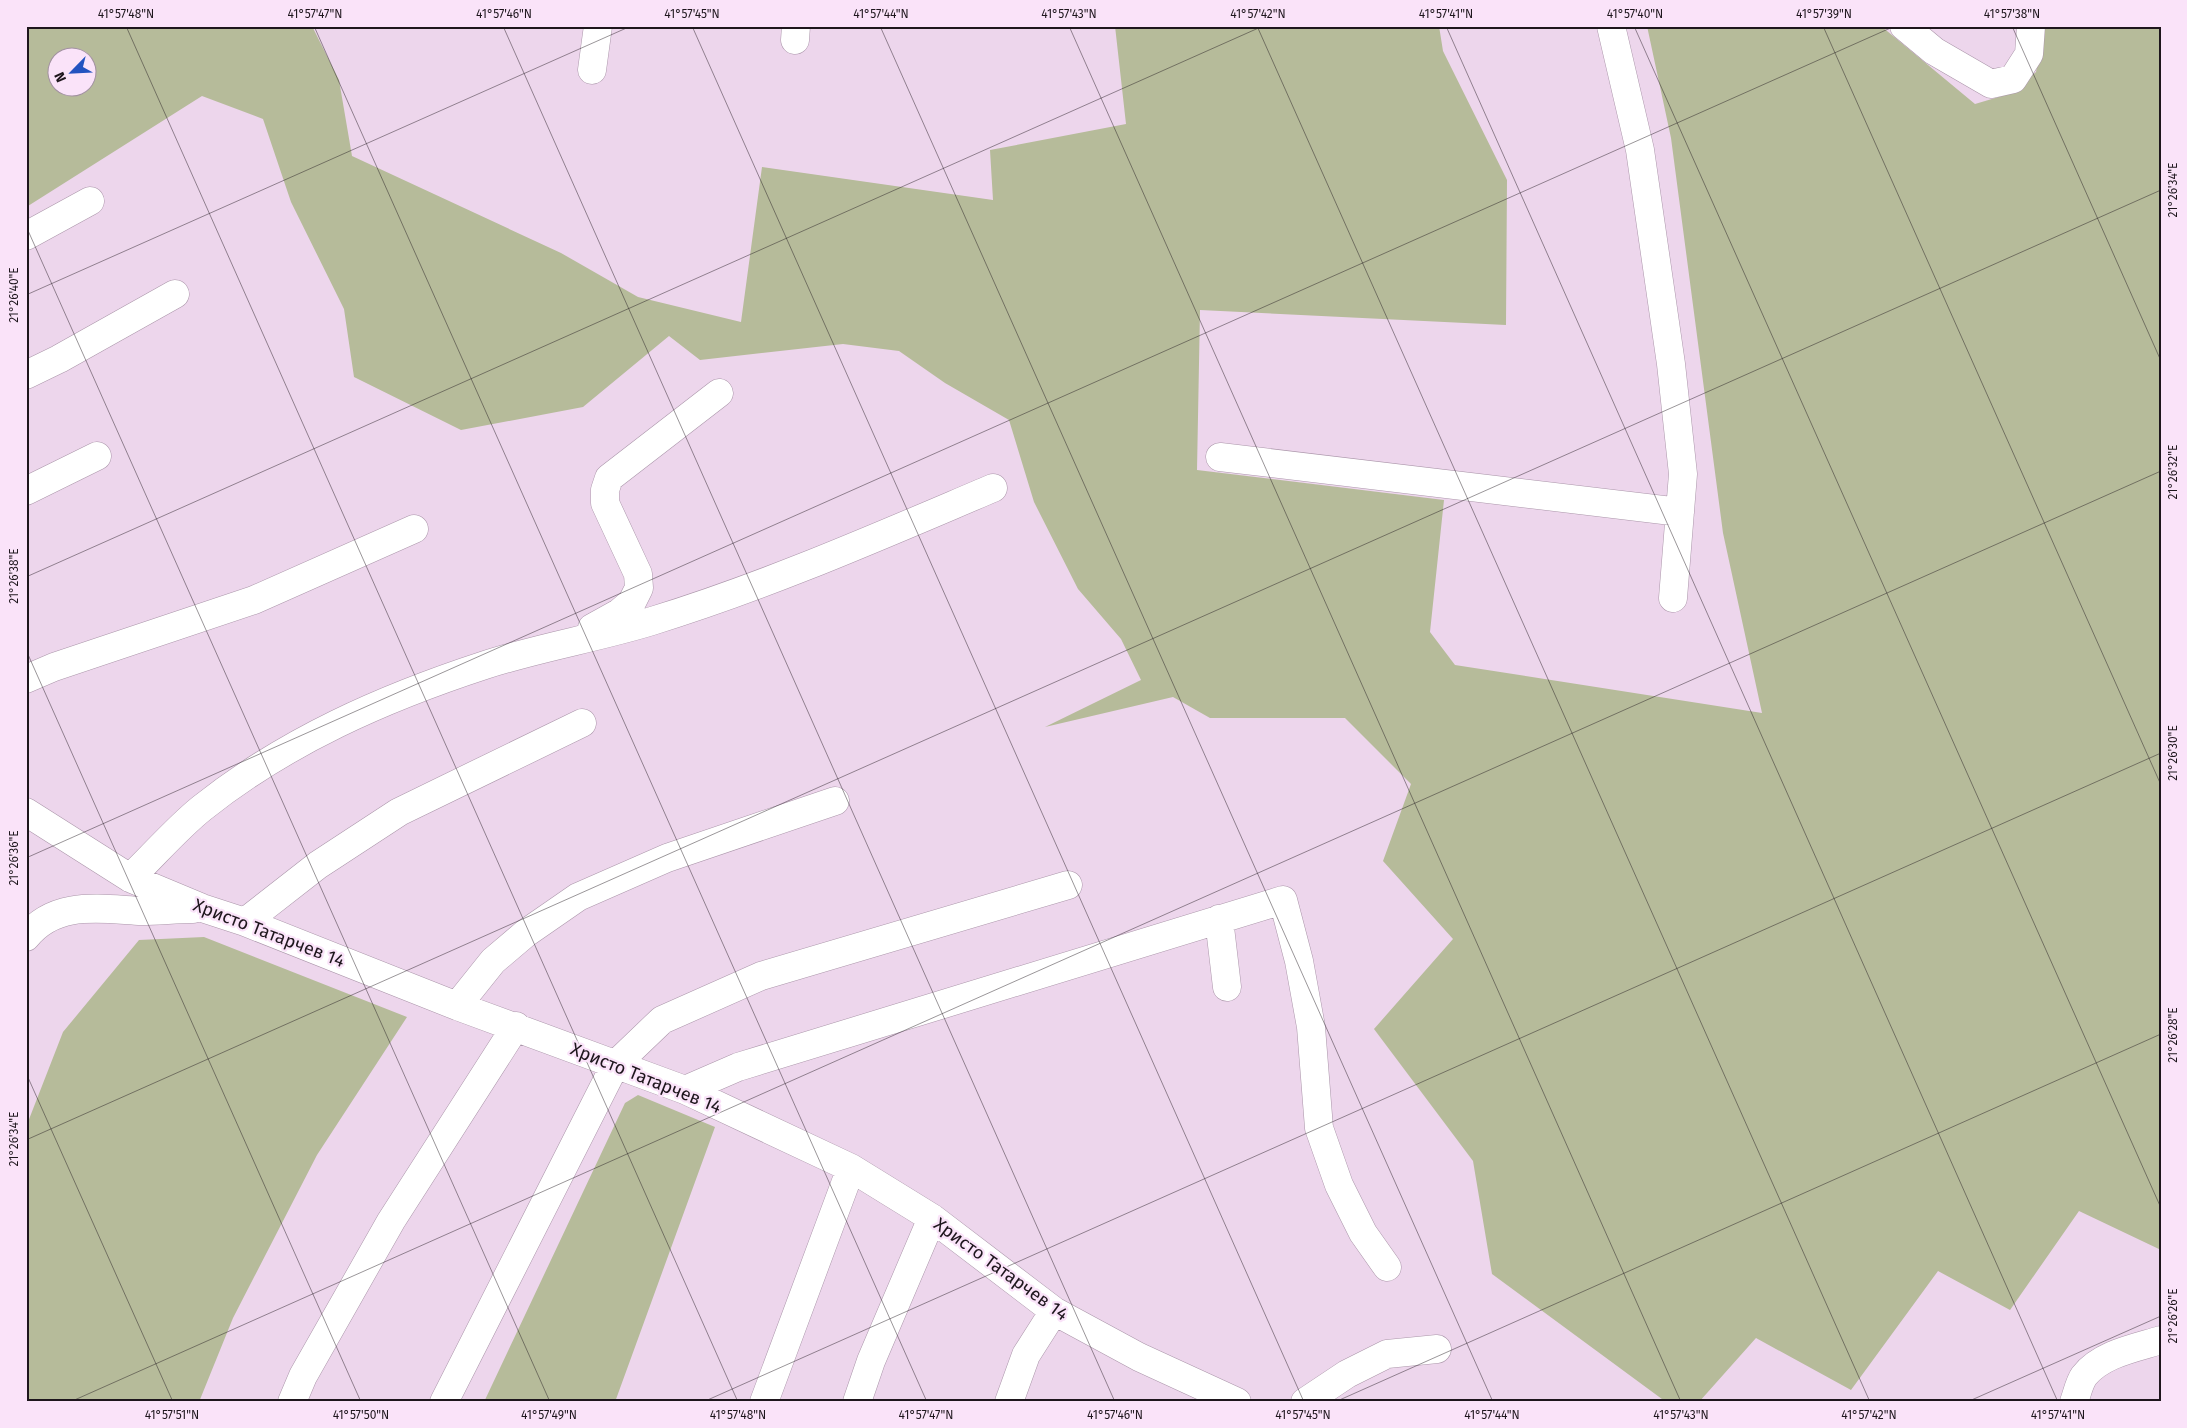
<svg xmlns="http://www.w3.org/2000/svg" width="2187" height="1428" font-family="'Fira Sans',sans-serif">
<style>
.green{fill:#b6bb9a;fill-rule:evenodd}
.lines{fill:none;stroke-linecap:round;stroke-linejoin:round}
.street-casing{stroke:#ab96aa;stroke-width:29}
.street{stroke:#fff;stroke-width:28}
.ticks{fill:none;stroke:#1e161d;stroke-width:1;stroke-opacity:0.45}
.labels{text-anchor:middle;stroke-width:4.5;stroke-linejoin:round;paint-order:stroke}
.street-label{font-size:18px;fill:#1e161d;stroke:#fae3f9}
.neatline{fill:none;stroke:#1e161d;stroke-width:2}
.ticks-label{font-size:12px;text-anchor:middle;fill:#1e161d}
</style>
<rect width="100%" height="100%" fill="#edd6ec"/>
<path class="green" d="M26,26H312L339,80L352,156L561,253L638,297L741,322L762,167L993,200L990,150L1126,124L1115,26H1439L1443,51L1507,180L1506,325L1200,310L1197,470L1444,500L1430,632L1455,665L1762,713L1723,533L1671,138L1647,26H1881L1975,104L2012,93L2036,72L2044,26H2161V1250L2079,1211L2010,1310L1938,1271L1851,1390L1756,1338L1699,1402H1666L1492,1274L1473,1161L1374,1029L1453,939L1383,861L1411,784L1345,718H1210L1173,697L1045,727L1141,680L1121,639L1078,589L1034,502L1009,420L945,383L899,351L843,344L700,360L669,336L583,407L461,430L354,377L344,309L291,202L263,119L202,96L28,206ZM58,58H88V88H58Z
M204,937L407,1017L317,1155L233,1318L199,1402H26V1127L63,1032L139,940Z
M638,1095L715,1127L615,1402H484L625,1103Z"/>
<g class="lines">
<defs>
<path id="street" d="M1611,26L1640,150L1671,364L1683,474L1673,598
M1904,26L1934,51L1991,84L2013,79L2029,54L2031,26
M795,40L796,26
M592,70L598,26
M26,236L90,201
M26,375L59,359L175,294
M1220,457L1680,512
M26,491L97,456
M592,628L619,613L632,602L639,588L638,574L605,503V490L609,478L719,393
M26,679L54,667L254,600L414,529
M26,812L130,878L202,908L245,922L457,1006L685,1090L851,1168L932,1218L1054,1311L1139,1357L1237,1402
M130,878C154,855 177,828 202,808C286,741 384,698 485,665C540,647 597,638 652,621C769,585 882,535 993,488
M1219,919L1227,987
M245,922L318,865L399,812L582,723
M26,937C56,900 100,909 142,911C159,911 176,909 193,909
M457,1006L493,961L526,933L578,897L667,858L835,801
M685,1090L738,1067L1283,900L1299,961L1311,1027L1319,1128L1339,1185L1363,1233L1387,1267
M292,1402L303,1376L391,1221L516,1026
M444,1402L615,1065L662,1020L761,976L1068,885
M764,1402L851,1168
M857,1402L871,1361L932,1218
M1009,1402L1026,1355L1054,1311
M1305,1402L1347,1374L1387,1354L1437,1349
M2074,1402C2077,1394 2079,1383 2084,1376C2101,1354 2135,1348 2161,1340"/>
</defs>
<use href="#street" class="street-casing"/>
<use href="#street" class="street"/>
</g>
<path class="ticks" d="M126,26L738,1402M314,26L927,1402M503,26L1115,1402M692,26L1304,1402M880,26L1493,1402M1069,26L1681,1402M1257,26L1870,1402M1446,26L2058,1402M1634,26L2161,1208M1823,26L2161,785M2012,26L2161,361M26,226L550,1402M26,295L631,26M26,577L1263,26M26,650L361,1402M26,858L1895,26M26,1073L173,1402M26,1140L2161,190M70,1402L2161,471M703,1402L2161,753M1335,1402L2161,1034M1967,1402L2161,1316"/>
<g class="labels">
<g class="street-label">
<text transform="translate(269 933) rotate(21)" y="6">Христо Татарчев 14</text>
<text transform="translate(646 1078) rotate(22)" y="6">Христо Татарчев 14</text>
<text transform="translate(1001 1269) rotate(36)" y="6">Христо Татарчев 14</text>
</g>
</g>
<rect width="2187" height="1428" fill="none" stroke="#fae3f9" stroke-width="55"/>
<g transform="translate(72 72) rotate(246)"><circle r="24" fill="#fae3f9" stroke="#a291a1"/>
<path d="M0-4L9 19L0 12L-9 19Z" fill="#2253c0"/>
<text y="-8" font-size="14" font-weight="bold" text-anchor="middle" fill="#1e161d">N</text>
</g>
<rect x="28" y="28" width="2132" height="1372" class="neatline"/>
<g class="ticks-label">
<text x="126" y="18">41°57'48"N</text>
<text x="315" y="18">41°57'47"N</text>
<text x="504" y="18">41°57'46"N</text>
<text x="692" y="18">41°57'45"N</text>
<text x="881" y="18">41°57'44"N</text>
<text x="1069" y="18">41°57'43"N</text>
<text x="1258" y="18">41°57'42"N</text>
<text x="1446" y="18">41°57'41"N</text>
<text x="1635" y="18">41°57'40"N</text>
<text x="1824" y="18">41°57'39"N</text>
<text x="2012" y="18">41°57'38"N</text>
<text transform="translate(2173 190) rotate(-90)" y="4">21°26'34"E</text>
<text transform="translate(14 295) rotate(-90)" y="4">21°26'40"E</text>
<text transform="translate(2173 472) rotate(-90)" y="4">21°26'32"E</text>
<text transform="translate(14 576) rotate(-90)" y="4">21°26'38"E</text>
<text transform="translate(2173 753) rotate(-90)" y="4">21°26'30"E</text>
<text transform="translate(14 858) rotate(-90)" y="4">21°26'36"E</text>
<text transform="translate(2173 1035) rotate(-90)" y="4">21°26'28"E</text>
<text transform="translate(14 1139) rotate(-90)" y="4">21°26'34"E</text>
<text transform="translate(2173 1316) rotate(-90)" y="4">21°26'26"E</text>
<text x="172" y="1419">41°57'51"N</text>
<text x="361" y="1419">41°57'50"N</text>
<text x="549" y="1419">41°57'49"N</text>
<text x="738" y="1419">41°57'48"N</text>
<text x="926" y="1419">41°57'47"N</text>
<text x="1115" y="1419">41°57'46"N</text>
<text x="1303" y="1419">41°57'45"N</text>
<text x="1492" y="1419">41°57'44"N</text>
<text x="1681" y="1419">41°57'43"N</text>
<text x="1869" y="1419">41°57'42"N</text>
<text x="2058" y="1419">41°57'41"N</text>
</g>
</svg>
